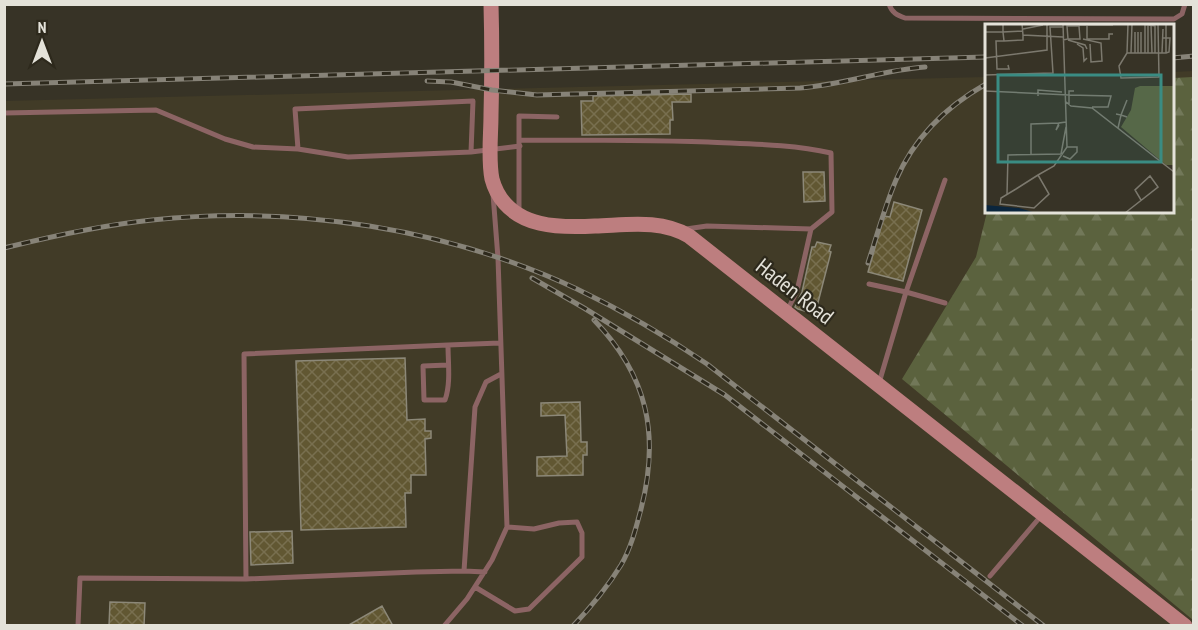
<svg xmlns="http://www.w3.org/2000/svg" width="1198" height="630" font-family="'PT Sans Narrow',sans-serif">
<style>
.built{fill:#413b27}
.forest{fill:url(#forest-firs)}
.building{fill:url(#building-cross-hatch);stroke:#8c8878;stroke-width:1.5}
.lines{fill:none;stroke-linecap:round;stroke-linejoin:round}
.lane{stroke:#8c6464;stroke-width:5}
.secondary{stroke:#bd7e7f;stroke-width:15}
.rail-casing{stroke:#878378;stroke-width:5}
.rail{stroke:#2d291c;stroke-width:3;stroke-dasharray:9;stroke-linecap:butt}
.labels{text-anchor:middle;stroke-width:4.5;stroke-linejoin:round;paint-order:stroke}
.street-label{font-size:22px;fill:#e4e2d9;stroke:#2d291c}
.inset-road{fill:none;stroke:#7c796e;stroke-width:1.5}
.view{fill:#3a8c83;fill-opacity:0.15;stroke:#3a8c83;stroke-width:3}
.inset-edge{fill:none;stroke:#e4e2d9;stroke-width:3}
</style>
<defs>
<pattern id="forest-firs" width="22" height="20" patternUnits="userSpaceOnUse" patternTransform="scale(1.5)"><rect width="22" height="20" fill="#5b623e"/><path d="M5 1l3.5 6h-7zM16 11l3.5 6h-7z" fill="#727859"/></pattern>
<pattern id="building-cross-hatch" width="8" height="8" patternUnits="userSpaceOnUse" patternTransform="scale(1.5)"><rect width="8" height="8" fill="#615732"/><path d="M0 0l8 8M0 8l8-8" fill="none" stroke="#786f4f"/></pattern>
</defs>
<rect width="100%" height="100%" fill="#373326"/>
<path class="built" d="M1193,71V625H5L4,101L986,77V212H1172L1173,72Z"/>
<path class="forest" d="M1193,77V620L902,379L976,257L987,212H1172L1173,78Z"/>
<path class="building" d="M691,94V102H672L673,120H670V134L582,135L581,101H593V96Z
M803,172H824L825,201L804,202Z
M894,202L922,210L903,281L868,272L884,216L890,217Z
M817,242L831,245L829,251L831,252L815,314L798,309L795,307L802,292L812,247H815Z
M405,358L407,420L425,419V431H431V438L425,439L426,475H411V493H405L406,527L301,530L296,361Z
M580,402L581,442H587V455H583V475L537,476V457L567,456L565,415L541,416V403Z
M292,531L293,563L251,565L250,532Z
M110,602L145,603L144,626H109Z
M382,606L393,626H347Z"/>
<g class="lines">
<path class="lane" d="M889,4C892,13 897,15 905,18L1174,19L1182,14L1185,4
M4,113L156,110L225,139L253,147L298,149L348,157L471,152L520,146
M520,140C582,140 645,140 708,142C749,144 791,144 831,153L832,212L811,229L707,226L686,229
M298,149L295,109L473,101L471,152
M945,180L906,292L945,303
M519,212V116L557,117
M869,284L906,292L879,383
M787,311L797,291L811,229
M448,365L423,366L424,400H445C451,383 448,363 448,345L500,343
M464,571L475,407L486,382L501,374
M990,576L1041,516
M246,579L244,354L448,345
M475,587L515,611L529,609L582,557V533L577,522L559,523L534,529L507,527
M78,626L80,578L246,579L416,572L464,571L485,572
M444,626L467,599L492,560L507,527L498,258L493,194"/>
<path class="secondary" d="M491,4C492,41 492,78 491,115C491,135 488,159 492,179C493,183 495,188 497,192C516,228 560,228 595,226C627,225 660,219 689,236L1185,626"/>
<defs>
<path id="rail" d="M1172,58L1194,56
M427,81L451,82L492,90L537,95L800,88C842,85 883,70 925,67
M4,84L986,57
M4,248C53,236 102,225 152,220C296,205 446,228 577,289C623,311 666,336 707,364L1044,626
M868,263C877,235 885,206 896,180C914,138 947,106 986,84
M532,278L584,308L725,395L1023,626
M573,626C591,607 608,586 621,565C631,548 636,528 641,509C660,435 648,376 594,320"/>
</defs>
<use href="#rail" class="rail-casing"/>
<use href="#rail" class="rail"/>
</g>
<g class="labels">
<g class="street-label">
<text transform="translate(795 291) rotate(38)" y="8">Haden Road</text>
</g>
</g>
<g transform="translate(985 24)">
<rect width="189" height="189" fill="#373326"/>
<path d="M155,62H189V141H181L136,103L146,86L150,64Z" fill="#5b623e"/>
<path d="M0,181L34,184L51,189H0Z" fill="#0b263d"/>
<path class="inset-road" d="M37,0L38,11L78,13M143,0L142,29L134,42L136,54L174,53L173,0M158,0L170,2V29M94,1H128M163,1V29M166,1L167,29M102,2V15H124V10H128M38,5L58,1M0,8H18V0M150,8V29M153,8V29M178,14H185L184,28L181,29M98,15L116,19L117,37L106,38L105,20M78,16L83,15L82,2H94L95,15H83M83,16L100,21L102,25M19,17L38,16V11M92,20L98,24L99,37L102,34M142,29H181V0M146,29L147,0M156,29V8M160,29V1M177,29L178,5M0,34L62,26V0M23,41L24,45H12L11,17H19L18,8L38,7M0,51L68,49L65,3H78M0,67L84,71M84,71L126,72L123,83H107M53,72V66L77,68M142,76L136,91L142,93M80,77L86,82L107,84L189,148M84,81V67H89M131,90L136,91L133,104M74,101L71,106L74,99L81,98M76,130L81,103M46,131V100L74,99M78,132L85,135L92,128V123H82M53,151L64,170L49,184L15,180L16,174L31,165L53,151L69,142L82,123L78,0M22,170L23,131L78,130M140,189L173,163L165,152L150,166L156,176"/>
<path class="view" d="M13,51H176V138H13Z"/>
<rect width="189" height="189" class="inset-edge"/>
</g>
<rect width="1198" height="630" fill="none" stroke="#e4e2d9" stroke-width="12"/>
<g transform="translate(42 42)" stroke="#2d291c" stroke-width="4.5" paint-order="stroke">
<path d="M0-4.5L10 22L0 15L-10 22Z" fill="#e4e2d9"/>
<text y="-9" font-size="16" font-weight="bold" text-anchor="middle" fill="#e4e2d9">N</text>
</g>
</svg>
